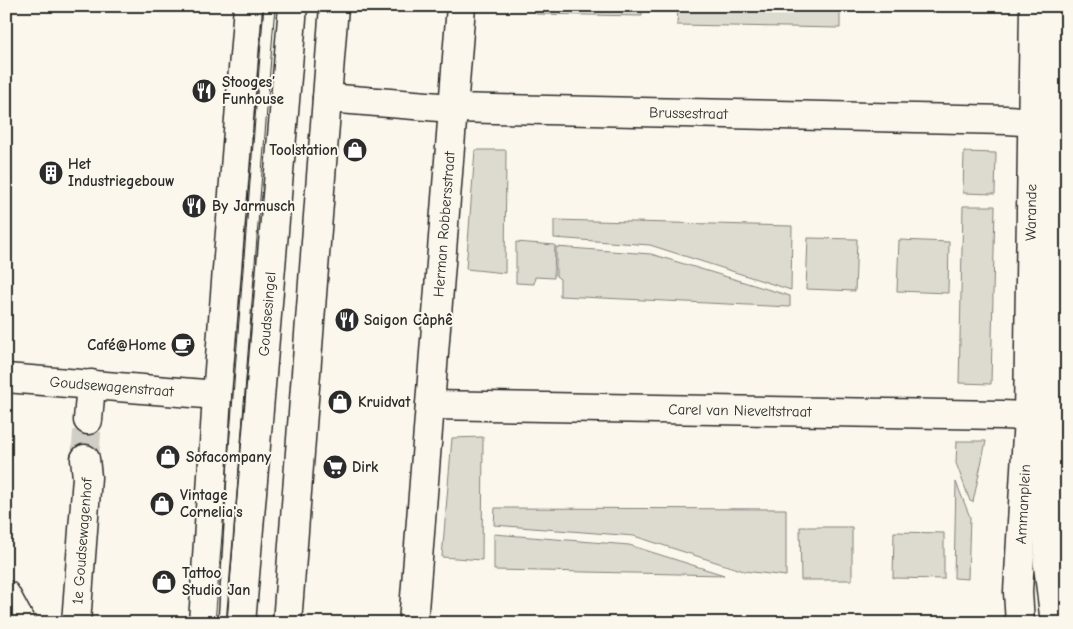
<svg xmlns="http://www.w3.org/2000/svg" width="1073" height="629" font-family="'Comic Neue',sans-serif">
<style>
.green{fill:#dddad0;stroke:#84827e}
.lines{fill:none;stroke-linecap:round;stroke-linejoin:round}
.minor-tunnel{stroke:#d1cec5;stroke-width:28;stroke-dasharray:28 14;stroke-linecap:butt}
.minor-casing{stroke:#2b2b2b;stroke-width:31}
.major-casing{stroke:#2b2b2b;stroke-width:31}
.minor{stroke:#fbf7ec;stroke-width:28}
.major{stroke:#fbf7ec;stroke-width:28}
.tram{stroke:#2b2b2b;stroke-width:1}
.labels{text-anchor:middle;stroke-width:4;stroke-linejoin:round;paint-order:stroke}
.poi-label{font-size:15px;font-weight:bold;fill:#2b2b2b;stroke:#fbf7ec;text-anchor:start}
.street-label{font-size:15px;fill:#2b2b2b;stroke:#fbf7ec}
</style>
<rect width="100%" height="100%" fill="#fbf7ec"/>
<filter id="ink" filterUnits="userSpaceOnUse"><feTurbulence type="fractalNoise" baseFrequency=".02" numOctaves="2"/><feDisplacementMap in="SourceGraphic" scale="10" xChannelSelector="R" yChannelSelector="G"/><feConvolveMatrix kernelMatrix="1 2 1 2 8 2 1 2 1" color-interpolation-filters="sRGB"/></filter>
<g filter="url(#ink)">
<path class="green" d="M536,6H642V16L536,14Z
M678,7L840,10V28L677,25Z
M475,150H506L505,273L466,269Z
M964,152L996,153L995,194L963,193Z
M963,206H995L991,384L959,383Z
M554,220L792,226L791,290L650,245L554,238Z
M808,238L857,239L855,291L806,289Z
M899,240L949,242L948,293L897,291Z
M516,242L555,245L554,278L535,277L534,284L516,283Z
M556,247L651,254L790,296V307L560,296V279L556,276Z
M483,437L482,560L442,557L452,438Z
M957,441H986L973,502L970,501L956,463Z
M956,482L970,517L968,579L954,578Z
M495,508L786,509V576L744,571L634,536L494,525Z
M800,527H852V580H801Z
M894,532L944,533V579L893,578Z
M494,534L629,545L724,575L494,570Z"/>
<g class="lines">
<path class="minor-tunnel" d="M85,459L88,420"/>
<defs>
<g id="minor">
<path d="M1055,6L1048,565L1055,623"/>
<path id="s1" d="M327,98L452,108L1007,120L1053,123"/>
<path id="s2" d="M6,378L217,395"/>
<path id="s3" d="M430,405L1002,415L1049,417"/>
<path d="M88,420L91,384"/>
<path d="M6,595L21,623"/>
<path id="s4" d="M76,623L87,477L85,459"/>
<path d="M287,623L334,6"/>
<path id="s5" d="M413,623L461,6"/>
<path id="s6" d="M1020,623L1018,592L1028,417L1034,6"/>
</g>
<g id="major">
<path d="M203,623L217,395L248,6"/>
<path id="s7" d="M241,623L293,6"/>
</g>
</defs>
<use href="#minor" class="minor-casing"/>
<use href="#major" class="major-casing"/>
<use href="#minor" class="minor"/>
<use href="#major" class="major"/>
<path class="tram" d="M215,623L264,6
M227,623L275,6"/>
</g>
</g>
<defs>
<symbol id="restaurant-disc" viewBox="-11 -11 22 22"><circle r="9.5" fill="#2b2b2b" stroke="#fbf7ec"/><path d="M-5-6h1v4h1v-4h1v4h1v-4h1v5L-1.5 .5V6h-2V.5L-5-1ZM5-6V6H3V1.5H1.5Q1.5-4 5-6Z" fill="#fff"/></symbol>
<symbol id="shop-disc" viewBox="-11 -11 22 22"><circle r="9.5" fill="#2b2b2b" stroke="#fbf7ec"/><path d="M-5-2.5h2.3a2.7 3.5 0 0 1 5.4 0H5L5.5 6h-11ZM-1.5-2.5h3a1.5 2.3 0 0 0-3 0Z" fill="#fff"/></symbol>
<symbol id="building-disc" viewBox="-11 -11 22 22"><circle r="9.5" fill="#2b2b2b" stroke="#fbf7ec"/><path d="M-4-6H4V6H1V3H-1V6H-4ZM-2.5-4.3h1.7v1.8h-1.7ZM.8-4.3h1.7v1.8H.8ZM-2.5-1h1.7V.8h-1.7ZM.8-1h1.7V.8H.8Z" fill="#fff"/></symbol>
<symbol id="cafe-disc" viewBox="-11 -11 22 22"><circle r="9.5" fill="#2b2b2b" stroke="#fbf7ec"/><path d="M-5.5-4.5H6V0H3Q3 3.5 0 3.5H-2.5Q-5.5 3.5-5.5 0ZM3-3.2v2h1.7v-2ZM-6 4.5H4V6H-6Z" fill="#fff"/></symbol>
<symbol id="supermarket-disc" viewBox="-11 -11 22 22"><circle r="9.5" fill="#2b2b2b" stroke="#fbf7ec"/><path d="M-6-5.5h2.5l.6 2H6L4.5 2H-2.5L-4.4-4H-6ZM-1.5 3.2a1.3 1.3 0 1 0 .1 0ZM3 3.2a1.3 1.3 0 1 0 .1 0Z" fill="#fff"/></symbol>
</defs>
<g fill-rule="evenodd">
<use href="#restaurant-disc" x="190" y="77" width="28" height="28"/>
<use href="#shop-disc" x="341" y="136" width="28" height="28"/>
<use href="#building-disc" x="37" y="159" width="28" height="28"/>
<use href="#restaurant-disc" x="180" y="192" width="28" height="28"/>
<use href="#restaurant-disc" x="333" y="306" width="28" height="28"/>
<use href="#cafe-disc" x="169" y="331" width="28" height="28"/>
<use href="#shop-disc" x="326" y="388" width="28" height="28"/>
<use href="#shop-disc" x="154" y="443" width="28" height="28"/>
<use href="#supermarket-disc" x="321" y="453" width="28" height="28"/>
<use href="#shop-disc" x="148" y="490" width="28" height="28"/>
<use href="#shop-disc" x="150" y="568" width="28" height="28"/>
</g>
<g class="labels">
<g class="poi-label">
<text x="222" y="87">Stooges’<tspan x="222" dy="17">Funhouse</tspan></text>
<text x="338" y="155" text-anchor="end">Toolstation</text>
<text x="68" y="169">Het<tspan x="68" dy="17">Industriegebouw</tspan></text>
<text x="212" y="211">By Jarmusch</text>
<text x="364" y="325">Saigon Càphê</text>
<text x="166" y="350" text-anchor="end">Café@Home</text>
<text x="358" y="407">Kruidvat</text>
<text x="186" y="462">Sofacompany</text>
<text x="352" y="472">Dirk</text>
<text x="180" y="500">Vintage<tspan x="180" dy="17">Cornelia's</tspan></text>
<text x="182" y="578">Tattoo<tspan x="182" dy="17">Studio Jan</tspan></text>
</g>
<g class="street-label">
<text dy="5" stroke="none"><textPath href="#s1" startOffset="362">Brussestraat</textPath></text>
<text dy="5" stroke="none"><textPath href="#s6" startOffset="411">Warande</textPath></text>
<text dy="5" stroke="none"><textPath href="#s5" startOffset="400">Herman Robbersstraat</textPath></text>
<text dy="5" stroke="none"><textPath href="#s7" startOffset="310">Goudsesingel</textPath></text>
<text dy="5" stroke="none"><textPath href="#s2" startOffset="106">Goudsewagenstraat</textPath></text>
<text dy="5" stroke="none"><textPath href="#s3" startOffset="310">Carel van Nieveltstraat</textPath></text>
<text dy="5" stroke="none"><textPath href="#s6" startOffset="119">Ammanplein</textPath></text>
<text dy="5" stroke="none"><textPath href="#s4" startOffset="82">1e Goudsewagenhof</textPath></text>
</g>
</g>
<rect width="1073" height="629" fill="none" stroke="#fbf7ec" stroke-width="25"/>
<rect x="12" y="12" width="1048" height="604" fill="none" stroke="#2b2b2b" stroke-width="2" filter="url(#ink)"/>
</svg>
